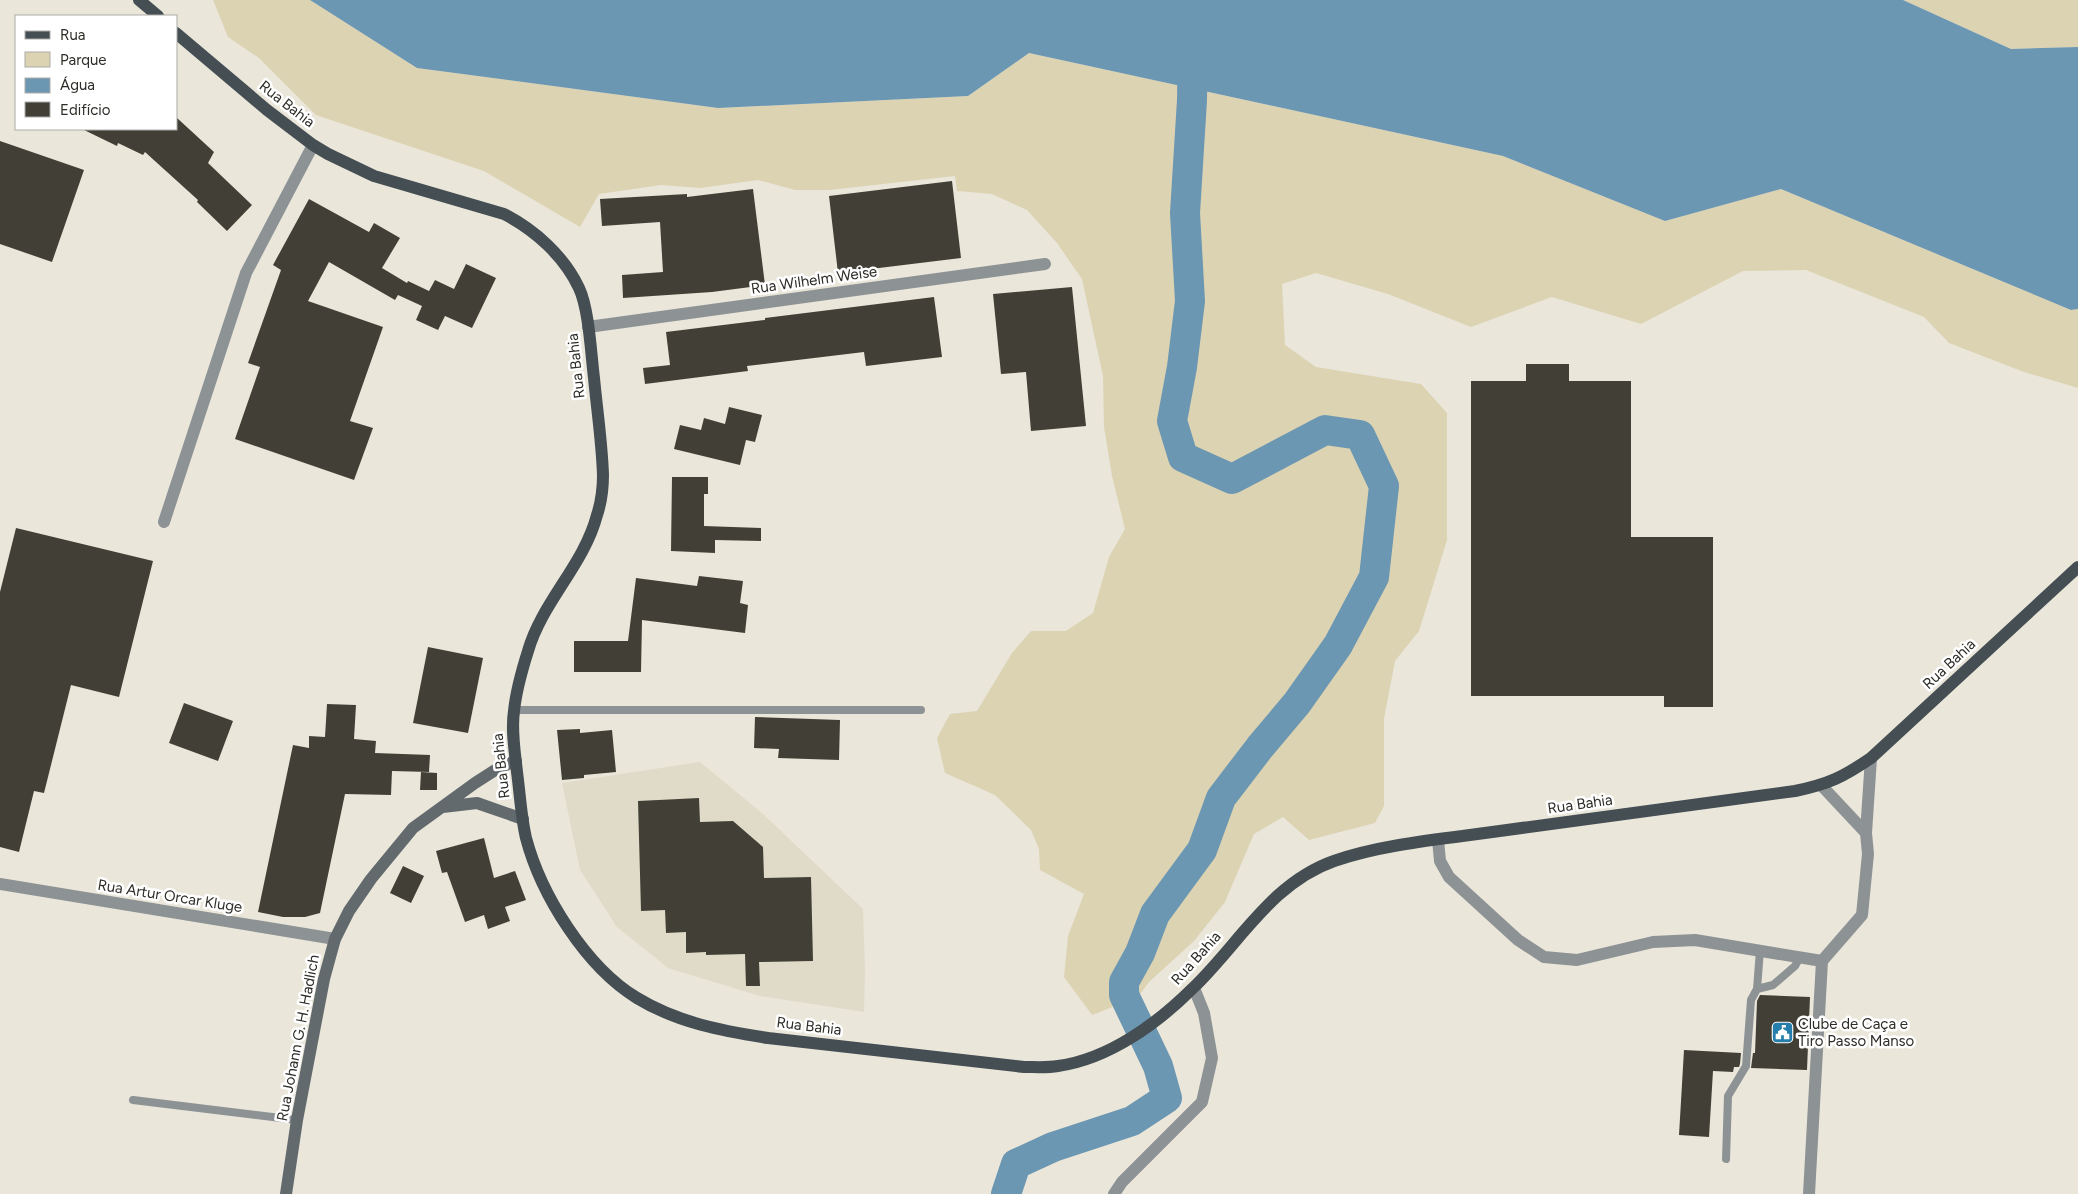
<svg xmlns="http://www.w3.org/2000/svg" width="2078" height="1194" font-family="Figtree,sans-serif">
<style>
.built{fill:#e0dbc8}
.green{fill:#dcd3b3}
.water{fill:#6c97b2}
.lines{fill:none;stroke-linecap:round;stroke-linejoin:round}
.river{stroke:#6c97b2;stroke-width:30}
.building{fill:#424036}
.lane{stroke:#8d9295;stroke-width:8}
.street{stroke:#8d9295;stroke-width:12}
.secondary{stroke:#636a6e;stroke-width:12}
.primary{stroke:#454e53;stroke-width:12}
.labels{text-anchor:middle;stroke-width:5;stroke-linejoin:round;paint-order:stroke}
.street-label{font-size:15px;fill:#2d2c27;stroke:#fff}
.poi-label{font-size:15px;fill:#2d2c27;stroke:#fff;text-anchor:start}
</style>
<rect width="100%" height="100%" fill="#eae6da"/>
<path class="built" d="M700,762L763,814L863,909L865,971L864,1012L760,996L668,968L617,927L580,870L562,783Z"/>
<path class="green" d="M213,0H310L417,68L718,108L968,96L1029,53L1503,156L1665,221L1781,189L2071,310L2078,309V388L2024,372L1949,343L1924,317L1806,270L1743,271L1641,324L1552,297L1471,327L1388,294L1316,273L1282,284L1285,345L1316,367L1421,384L1447,413V540L1419,631L1395,661L1384,719V806L1375,823L1309,840L1283,817L1254,834L1225,902L1194,941L1149,982L1138,997L1092,1015L1064,977L1068,936L1084,894L1040,870L1039,849L1031,830L995,795L945,773L937,738L950,714L977,711L1012,653L1031,631H1066L1093,613L1109,557L1125,529L1112,476L1104,427L1103,376L1082,279L1057,243L1027,210L992,194L957,191L955,176L829,190H795L758,180L700,188L661,185L599,194L580,227L484,171L316,115L259,58L228,37Z
M1903,0H2078V47L2011,49Z"/>
<path class="water" d="M310,0H1903L2011,49L2078,47V309L2071,310L1781,189L1665,221L1503,156L1029,53L968,96L718,108L417,68Z"/>
<g class="lines">
<path class="river" d="M1006,1194L1016,1164L1053,1147L1132,1121L1167,1098L1158,1066L1124,995V982L1140,953L1155,914L1202,850L1221,798L1260,747L1297,703L1338,645L1374,577L1384,486L1360,435L1325,430L1232,479L1183,457L1172,421L1182,367L1190,301L1185,213L1192,100L1193,34L1184,0"/>
</g>
<path class="building" d="M176,117L214,152L208,163L252,205L227,231L197,202L198,200L145,152L143,155L118,143L117,146L82,129H176Z
M0,141L84,170L52,262L0,244Z
M952,181L961,258L838,273L829,196Z
M753,189L765,285L712,292L623,298L622,275L663,272L660,222L602,226L600,199L687,194V197Z
M309,199L369,232L374,223L400,238L382,268L407,283L408,281L429,291L435,280L454,289L466,264L496,278L472,328L445,316L438,330L416,320L422,306L398,295L395,300L329,262L308,301L383,327L350,421L373,428L354,480L235,439L260,367L248,363L281,270L273,265Z
M1072,287L1086,426L1031,431L1026,372L1001,374L993,294Z
M934,297L942,357L866,366L864,352L747,366L748,371L645,384L643,368L670,365L666,332L765,320V318Z
M1526,364H1569V381H1631V537H1713V707H1664V696H1471V381H1526Z
M729,407L762,415L755,442L746,440L740,465L674,449L680,425L701,430L704,418L725,424Z
M672,477H708V494H704V526L761,528V541L715,540V553L671,551Z
M16,528L153,561L119,697L71,685L44,793L34,791L19,852L0,847V592Z
M699,576L743,581L740,603L748,605L745,633L642,620L641,672H574V641H628L636,578L697,586Z
M428,647L483,658L468,733L413,723Z
M184,703L233,721L218,761L169,743Z
M327,704L356,705L354,739L376,741L375,753L430,755L429,772L392,771L391,795L345,794L320,913L305,917H283L258,912L293,745L309,748V736L325,737Z
M755,717L840,720L839,760L778,758L779,749L754,748Z
M580,729V733L612,730L616,772L584,775V778L562,780L557,730Z
M421,772L437,773V790H420Z
M699,798L700,822L733,821L763,847L764,878L811,877L813,961L759,962L760,986H746L745,954L706,955V952L686,953V932L666,933L665,910L641,911L638,801Z
M484,838L494,878L515,871L526,900L505,907L510,921L488,929L484,915L465,922L447,872L442,873L436,851Z
M403,866L424,876L411,903L390,893Z
M1760,995L1810,997L1807,1070L1751,1068L1753,1053H1755L1757,1001Z
M1684,1050L1741,1053L1740,1064L1739,1067H1734L1733,1072L1713,1071L1709,1137L1679,1135Z"/>
<g class="lines">
<path class="lane" d="M514,710H921
M1757,989L1760,950
M133,1100L297,1120
M1726,1159L1728,1096L1746,1066L1751,1000L1757,989L1773,985L1795,966L1800,957"/>
<path class="street" d="M588,327L1045,264
M164,522L246,273L313,145
M1821,785L1866,833
M1438,840L1440,861L1449,877L1518,940L1544,957L1577,960L1653,942L1695,940L1822,961L1862,915L1868,854L1866,833L1871,758
M0,884L335,939
M1114,1194L1122,1182L1202,1102L1212,1058L1204,1013L1194,988
M1809,1194L1822,961"/>
<path class="secondary" d="M443,807L477,803L523,819
M286,1194L297,1120L324,979L335,939L349,911L371,879L413,828L475,783L500,767L516,761"/>
<path class="primary" d="M139,0L158,16
M176,33L267,110L313,145L328,154L374,176L504,214C535,230 564,256 579,288C589,309 591,354 594,378C597,410 602,443 603,475C603,487 601,503 597,515C584,565 542,602 528,651C522,670 516,691 514,711C511,731 515,752 517,772C520,794 521,817 526,838C541,895 586,967 637,998C678,1023 723,1031 768,1038L1024,1067C1035,1067 1047,1068 1058,1066C1109,1059 1158,1023 1193,988C1239,944 1271,883 1334,861C1385,843 1453,838 1507,830C1603,817 1699,804 1795,791C1829,784 1843,777 1871,758L2078,567"/>
</g>
<defs>
<symbol id="civic-square" viewBox="-11 -11 22 22"><rect x="-9" y="-9" width="18" height="18" rx="4" fill="#257eac" stroke="#fff"/><path d="M-.6-6.5H3V-4.5H.6V-3L4-1V1h2V6H-6V1h2V-1L-.6-3ZM-1.2 2.5V6h2.4V2.5Z" fill="#fff"/></symbol>
</defs>
<g fill-rule="evenodd">
<use href="#civic-square" x="1770" y="1020" width="25" height="25"/>
</g>
<g class="labels">
<g class="street-label">
<text transform="translate(287 104) rotate(38)" y="5">Rua Bahia</text>
<text transform="translate(814 280) rotate(-8)" y="5">Rua Wilhelm Weise</text>
<text transform="translate(576 366) rotate(-96)" y="5">Rua Bahia</text>
<text transform="translate(1949 664) rotate(-43)" y="5">Rua Bahia</text>
<text transform="translate(501 766) rotate(-96)" y="5">Rua Bahia</text>
<text transform="translate(1580 804) rotate(-8)" y="5">Rua Bahia</text>
<text transform="translate(170 896) rotate(9)" y="5">Rua Artur Orcar Kluge</text>
<text transform="translate(1196 958) rotate(-48)" y="5">Rua Bahia</text>
<text transform="translate(809 1026) rotate(7)" y="5">Rua Bahia</text>
<text transform="translate(298 1038) rotate(-79)" y="5">Rua Johann G. H. Hadlich</text>
</g>
<g class="poi-label">
<text x="1798" y="1029">Clube de Caça e<tspan x="1798" dy="17">Tiro Passo Manso</tspan></text>
</g>
</g>
<rect x="15" y="15" width="162" height="115" fill="#ffffff" stroke="#ababa9"/>
<rect x="25" y="31" width="25" height="8" fill="#454e53" stroke="#ababa9"/>
<text x="60" y="40" font-size="15" fill="#2d2c27">Rua</text>
<rect x="25" y="52" width="25" height="15" fill="#dcd3b3" stroke="#ababa9"/>
<text x="60" y="65" font-size="15" fill="#2d2c27">Parque</text>
<rect x="25" y="78" width="25" height="15" fill="#6c97b2" stroke="#ababa9"/>
<text x="60" y="90" font-size="15" fill="#2d2c27">Água</text>
<rect x="25" y="102" width="25" height="15" fill="#424036" stroke="#ababa9"/>
<text x="60" y="115" font-size="15" fill="#2d2c27">Edifício</text>
</svg>
